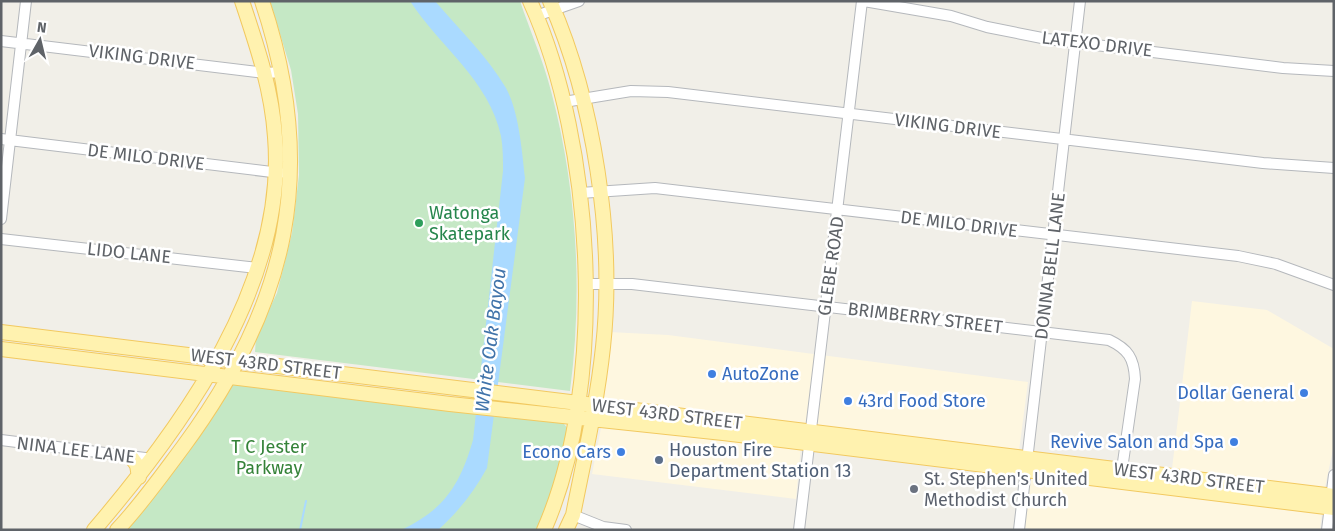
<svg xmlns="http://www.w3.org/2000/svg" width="1335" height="531" font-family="'Fira Sans',sans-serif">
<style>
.commercial{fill:#fef7e0}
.green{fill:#c5e8c5}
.water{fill:#aadaff}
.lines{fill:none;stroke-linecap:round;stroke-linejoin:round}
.stream{stroke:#aadaff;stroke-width:2}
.minor-casing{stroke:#b5b8bc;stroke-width:12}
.major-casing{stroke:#f2c960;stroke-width:16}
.minor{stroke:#fff;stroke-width:10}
.major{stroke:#fff2af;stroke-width:14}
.leisure-dot{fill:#2e9e5b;stroke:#fff;stroke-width:2}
.shop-dot{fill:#3f7fe0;stroke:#fff;stroke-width:2}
.service-dot{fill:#5c6f8a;stroke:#fff;stroke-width:2}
.worship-dot{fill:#6b7280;stroke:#fff;stroke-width:2}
.labels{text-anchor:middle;stroke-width:5;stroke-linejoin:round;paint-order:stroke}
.street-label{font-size:18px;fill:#5f6368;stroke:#fff}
.leisure-label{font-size:18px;fill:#27864d;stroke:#fff;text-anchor:start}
.shop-label{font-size:18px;fill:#366cbe;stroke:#fff;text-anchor:end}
.park-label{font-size:18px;fill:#348238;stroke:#fff}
.service-label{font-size:18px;fill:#4e5e75;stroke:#fff;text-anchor:start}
.worship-label{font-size:18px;fill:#5b616d;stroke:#fff;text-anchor:start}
.water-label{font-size:19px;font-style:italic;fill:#4174aa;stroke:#fff}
</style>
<rect width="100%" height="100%" fill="#f1efe8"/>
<path class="commercial" d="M1192,301L1267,310L1334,349V445L1325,487L1320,530H1039L1024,528L1030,478L1169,494Z
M609,332L668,335L1028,382L1019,451L803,425L796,499L592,474L601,428Z"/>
<path class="green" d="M270,1H520C530,31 543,60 551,91C577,189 583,291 570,391L255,352L256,337L277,293L292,233L299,175L298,114L291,70Z
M234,384L517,419L518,416L561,420L568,429L564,454L539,530H121L229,387Z"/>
<path class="water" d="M410,1H435C459,29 487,56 506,88C519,112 522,151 525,178L487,468C474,492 458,512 438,530H401C444,510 460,485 473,440L503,171C503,160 503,147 501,136C489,80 440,47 410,1Z"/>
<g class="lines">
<path class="stream" d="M300,530L306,501"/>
<defs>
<path id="minor" d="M864,1L951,16L987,27L1047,39L1283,68L1334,71
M536,16L579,1
M1,41L265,73L282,72
M564,102L631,91L668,92L1263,163L1334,168
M1,139L280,173
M580,193L655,188L1238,256L1276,264L1334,285
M1,219L26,1
M1,239L257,268
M586,284H632L1109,340C1128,349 1134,358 1135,379L1121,476
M1,440L145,458L150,461
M573,515L603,527L626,530
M799,530L862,1
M1019,530L1080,1
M1327,530L1334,475"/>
<path id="major" d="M530,1C595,144 608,385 544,530
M550,1C594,101 615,238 603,347C597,404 584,459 573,515L566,530
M1,332L1334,496
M1,349L450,404L723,433L1334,508
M131,457L137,465L139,477
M94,530C184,425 287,283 275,137C272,90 257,46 242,1
M117,530C141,505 162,475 183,447C288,305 319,171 262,1"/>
</defs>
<use href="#minor" class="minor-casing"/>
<use href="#major" class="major-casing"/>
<use href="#minor" class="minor"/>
<use href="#major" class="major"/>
</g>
<circle class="leisure-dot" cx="419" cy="223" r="5"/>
<g class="shop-dot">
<circle cx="712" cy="374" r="5"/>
<circle cx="1304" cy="393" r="5"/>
<circle cx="848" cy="401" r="5"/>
<circle cx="1234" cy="442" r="5"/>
<circle cx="621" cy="452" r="5"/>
</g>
<circle class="service-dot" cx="659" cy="460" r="5"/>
<circle class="worship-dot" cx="914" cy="489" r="5"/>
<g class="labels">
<g class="street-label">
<text transform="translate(1097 44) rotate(7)" y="6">LATEXO DRIVE</text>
<text transform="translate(142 57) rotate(7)" y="6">VIKING DRIVE</text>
<text transform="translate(948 126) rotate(7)" y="6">VIKING DRIVE</text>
<text transform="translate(146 157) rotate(7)" y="6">DE MILO DRIVE</text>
<text transform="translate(959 224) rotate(7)" y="6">DE MILO DRIVE</text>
<text transform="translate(129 253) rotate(6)" y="6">LIDO LANE</text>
<text transform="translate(831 266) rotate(-82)" y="6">GLEBE ROAD</text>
<text transform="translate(1050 266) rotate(-83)" y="6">DONNA BELL LANE</text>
<text transform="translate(925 318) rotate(7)" y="6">BRIMBERRY STREET</text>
<text transform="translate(266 364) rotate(7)" y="6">WEST 43RD STREET</text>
<text transform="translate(667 414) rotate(7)" y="6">WEST 43RD STREET</text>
<text transform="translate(76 450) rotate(7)" y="6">NINA LEE LANE</text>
<text transform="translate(1189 478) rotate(7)" y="6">WEST 43RD STREET</text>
</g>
<g class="leisure-label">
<text x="429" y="219">Watonga<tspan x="429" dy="21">Skatepark</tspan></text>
</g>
<g class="shop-label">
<text x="722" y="380" text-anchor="start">AutoZone</text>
<text x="1294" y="399">Dollar General</text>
<text x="858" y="407" text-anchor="start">43rd Food Store</text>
<text x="1224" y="448">Revive Salon and Spa</text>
<text x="611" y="458">Econo Cars</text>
</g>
<g class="park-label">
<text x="269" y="453">T C Jester<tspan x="269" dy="21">Parkway</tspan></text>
</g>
<g class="service-label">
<text x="669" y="456">Houston Fire<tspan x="669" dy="21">Department Station 13</tspan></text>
</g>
<g class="worship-label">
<text x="924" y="485">St. Stephen's United<tspan x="924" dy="21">Methodist Church</tspan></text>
</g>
<g class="water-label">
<text transform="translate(490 340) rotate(-83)" y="7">White Oak Bayou</text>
</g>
</g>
<rect width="1335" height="531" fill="none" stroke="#5f6368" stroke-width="5"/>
<g transform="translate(40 40) rotate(8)" stroke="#ffffff" stroke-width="4" paint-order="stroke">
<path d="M0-4L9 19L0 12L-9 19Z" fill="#5f6368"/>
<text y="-8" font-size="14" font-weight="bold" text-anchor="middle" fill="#5f6368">N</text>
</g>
</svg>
